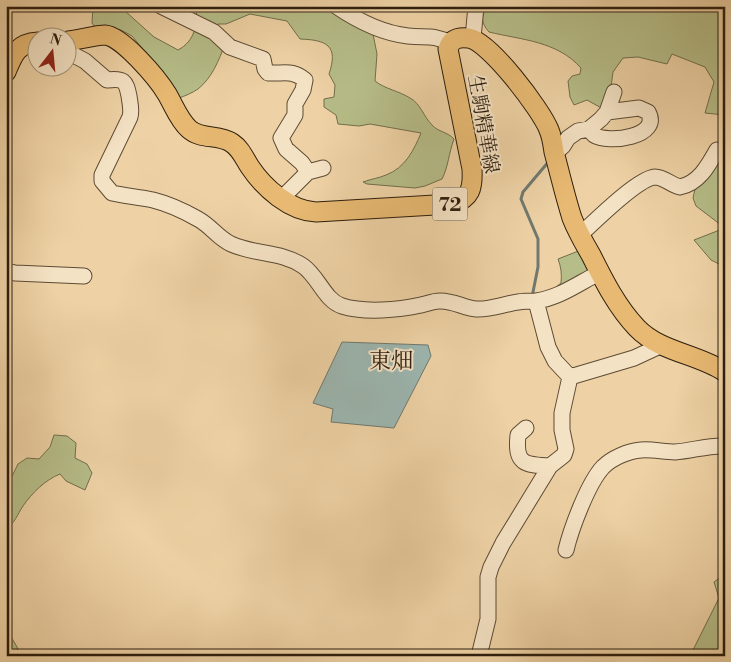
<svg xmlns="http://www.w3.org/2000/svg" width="731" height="662" font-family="'Libre Bodoni','Noto Serif JP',serif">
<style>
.green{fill:#b6bd88;stroke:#726e4b}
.water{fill:#9cb6b0;stroke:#70796f}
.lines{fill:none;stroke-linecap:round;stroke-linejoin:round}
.stream{stroke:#70796f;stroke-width:3}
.minor-casing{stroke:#5d4b34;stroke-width:17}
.major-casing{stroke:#2d1e0e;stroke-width:21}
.minor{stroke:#f4e2c4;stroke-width:15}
.major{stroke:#e7b972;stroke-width:19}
.labels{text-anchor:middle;stroke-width:4;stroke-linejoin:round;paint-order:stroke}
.shield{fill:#f4e2c4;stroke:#695945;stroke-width:1}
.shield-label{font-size:19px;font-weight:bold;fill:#2d1e0e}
.street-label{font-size:20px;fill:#2d1e0e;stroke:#f4e2c4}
.quarter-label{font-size:22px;fill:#2d1e0e;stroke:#f4e2c4}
</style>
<rect width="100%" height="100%" fill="#eed2a5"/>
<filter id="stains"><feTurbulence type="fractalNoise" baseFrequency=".004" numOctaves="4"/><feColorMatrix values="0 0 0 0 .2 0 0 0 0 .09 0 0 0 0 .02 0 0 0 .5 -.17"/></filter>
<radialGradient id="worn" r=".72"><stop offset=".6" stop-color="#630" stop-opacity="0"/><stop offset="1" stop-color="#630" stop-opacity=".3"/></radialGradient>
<path class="green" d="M93,6H116L125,11L154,37L178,50C195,41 198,24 196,6H327L373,34L377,54L375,81C385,89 399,91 410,98C421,104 423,116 432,125C438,132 448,132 454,139C449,152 448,168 442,179L425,186L415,188L367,184L363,182C371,179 379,178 386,175C405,168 414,150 421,133L370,124L359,126L338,124L336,115L324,107V99L334,97L335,85L329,74C339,45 326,40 300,39L287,21L250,14L226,24H218V35L225,44C219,60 212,78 198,89C192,93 185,96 179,98L174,94L173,85L132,36L121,30L95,27L92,23Z
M489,6H725V115L705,113L714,82L705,67L672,54L667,64L638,57L623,58L613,72L610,94L605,110L587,100L574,105L570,97L568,81L572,76L580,74L581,68C557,41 522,40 489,32C481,23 480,15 489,6Z
M722,155H725V267L711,260L694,240L725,228L696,206L693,198L695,189Z
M581,250L588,269L586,276L558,291L556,287L561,283C562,274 561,267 558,259Z
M54,435L67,436L76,443L75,458L87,464L92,473L85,490L66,481L60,474C45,480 32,493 23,506C17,515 15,523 6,529V489L18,464L27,458L39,459L50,447Z
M725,574V656H690L719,598L714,582Z
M6,628L17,647L20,656H6Z"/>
<path class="water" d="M342,342L428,345L431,356L394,428L331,422L333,409L313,403Z"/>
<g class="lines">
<path class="stream" d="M532,297L538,267V239L521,199L523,192L550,160"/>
<defs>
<path id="minor" d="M161,6L214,32L230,47L263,59L265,69L268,73C284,74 292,69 305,80L303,90L295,104V115L281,138L286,149L302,163L308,172
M336,6C358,21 381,33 408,36C426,38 433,34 450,43
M473,38L476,6
M68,52L85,61L107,80C124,78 126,81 129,96C130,104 132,110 130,117L102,175V181L112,193C125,196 139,197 153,200C169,204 184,211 198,219C211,226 218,238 231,244C255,255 281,251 303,266C318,276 325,301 342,306C364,313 399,310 421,305C427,304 433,301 439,301C452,300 464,308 476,309C490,310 504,304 518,302C524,301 530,301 536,301L548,347L555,361L570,377
M589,129C590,130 593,134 594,135C608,144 662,137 648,112L639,108L607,112
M555,153L563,146L568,138L578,131L589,129L601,119L607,112L614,92
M282,198L308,172L323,168
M580,235C594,222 638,178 655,177C664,177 671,185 680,187C699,183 708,166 717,150
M6,271L15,273L84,276
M536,301C559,298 579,283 599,273
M570,377L634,358L662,345
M526,428L518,435C515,464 524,465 550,466
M566,550C571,529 588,483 603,467C612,458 628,451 641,450C652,449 664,452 675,452C692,451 708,445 725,446
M479,656L488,619V577L491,567L503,543L550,466L564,455L566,449L562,430V413L570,377"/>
<path id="major" d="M68,41C78,40 96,35 105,35C122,36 158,79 167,94C174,106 179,120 189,129C201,140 219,134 232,143C241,149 244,158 250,167C264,188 290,211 316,212L452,204C471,198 473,188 472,169L448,49C451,39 458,37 468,38C488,39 542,111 549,130C552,137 553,145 554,152C560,174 565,196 572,218C577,231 584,243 591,255C604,281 617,307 637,328C660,352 698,354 725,372
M6,72C13,55 17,43 38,42"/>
</defs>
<use href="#minor" class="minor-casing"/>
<use href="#major" class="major-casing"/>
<use href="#minor" class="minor"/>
<use href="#major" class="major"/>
</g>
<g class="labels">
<rect class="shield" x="432.5" y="187.5" width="35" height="33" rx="4"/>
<g class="shield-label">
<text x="450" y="211">72</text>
</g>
<g class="street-label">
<text transform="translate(484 124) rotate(80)" y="7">生駒精華線</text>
</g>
<g class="quarter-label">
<text x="391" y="368">東畑</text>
</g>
</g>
<rect width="731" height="662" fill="none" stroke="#eed2a5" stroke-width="25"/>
<rect x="8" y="8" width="716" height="647" fill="none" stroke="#2d1e0e" stroke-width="2.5"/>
<rect x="12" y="12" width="706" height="637" fill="none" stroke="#2d1e0e"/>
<g transform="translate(52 52) rotate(16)"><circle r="24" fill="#f4e2c4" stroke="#a4947b"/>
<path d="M0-4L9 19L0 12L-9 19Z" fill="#8f2418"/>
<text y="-8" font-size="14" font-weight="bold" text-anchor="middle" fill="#2d1e0e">N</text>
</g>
<rect width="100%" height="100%" filter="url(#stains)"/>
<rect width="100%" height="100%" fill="url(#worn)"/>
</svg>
